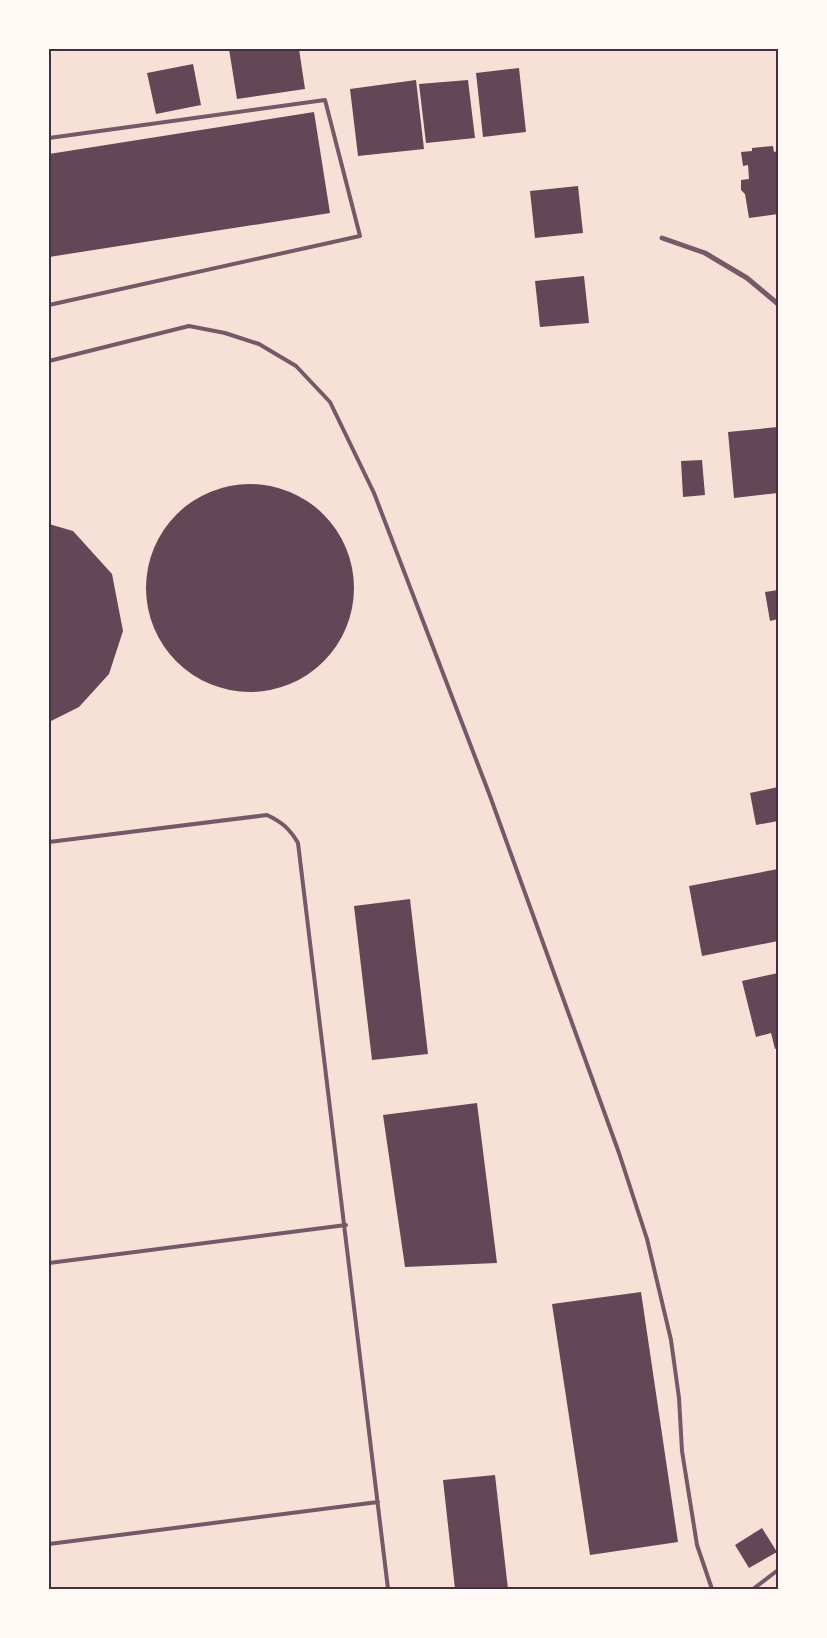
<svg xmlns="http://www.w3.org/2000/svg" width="827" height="1638" font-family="Lora,serif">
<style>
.building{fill:#644757}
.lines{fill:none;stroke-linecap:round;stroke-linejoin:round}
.service{stroke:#755966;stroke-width:4}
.minor{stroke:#755966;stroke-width:5}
.neatline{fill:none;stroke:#4a2c40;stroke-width:2}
</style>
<rect width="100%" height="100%" fill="#f7e1d7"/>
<path class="building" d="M229,49H299L305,89L237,99Z
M193,64L201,105L156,114L147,73Z
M519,68L526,132L483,137L476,73Z
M416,80L424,149L358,156L350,89Z
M468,80L475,138L426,143L419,84Z
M314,112L330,213L49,257V154Z
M773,146L774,152L778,151V214L749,218L745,194L741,190V180L749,179L748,165L743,166L741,152L752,151V148Z
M578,186L583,233L535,238L530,191Z
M584,276L589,323L540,327L535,281Z
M778,427V493L734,498L728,432Z
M702,460L705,495L683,497L681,461Z
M146 588a104 104 0 1 1 208 0a104 104 0 1 1-208 0Z
M49,524L73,531L112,574L123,631L109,674L79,707L49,722Z
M778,590V619L770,621L765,592Z
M778,787V821L756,825L750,793Z
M778,869V941L702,956L689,886Z
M410,899L428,1054L372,1060L354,906Z
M778,973V1048L775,1049L771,1033L756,1037L742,981Z
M477,1103L497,1263L405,1267L383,1115Z
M641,1292L678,1542L590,1555L552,1304Z
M495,1475L508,1589H455L443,1480Z
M762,1528L777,1552L749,1568L735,1545Z"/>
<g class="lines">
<path class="service" d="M49,138L325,100L360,236L49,305
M49,361L189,326L225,333L259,344L296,366L330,402L374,493L490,796L619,1153L647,1239L671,1340L679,1398L682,1451L697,1545L712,1589
M49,842L267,815C282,822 290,829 298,843L388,1589
M49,1263L346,1225
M49,1544L378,1502
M753,1589L778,1570"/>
<path class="minor" d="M662,238L705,253L747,278L778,304"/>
</g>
<rect width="827" height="1638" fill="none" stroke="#fffaf5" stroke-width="100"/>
<rect x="50" y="50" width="727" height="1538" class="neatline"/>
</svg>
